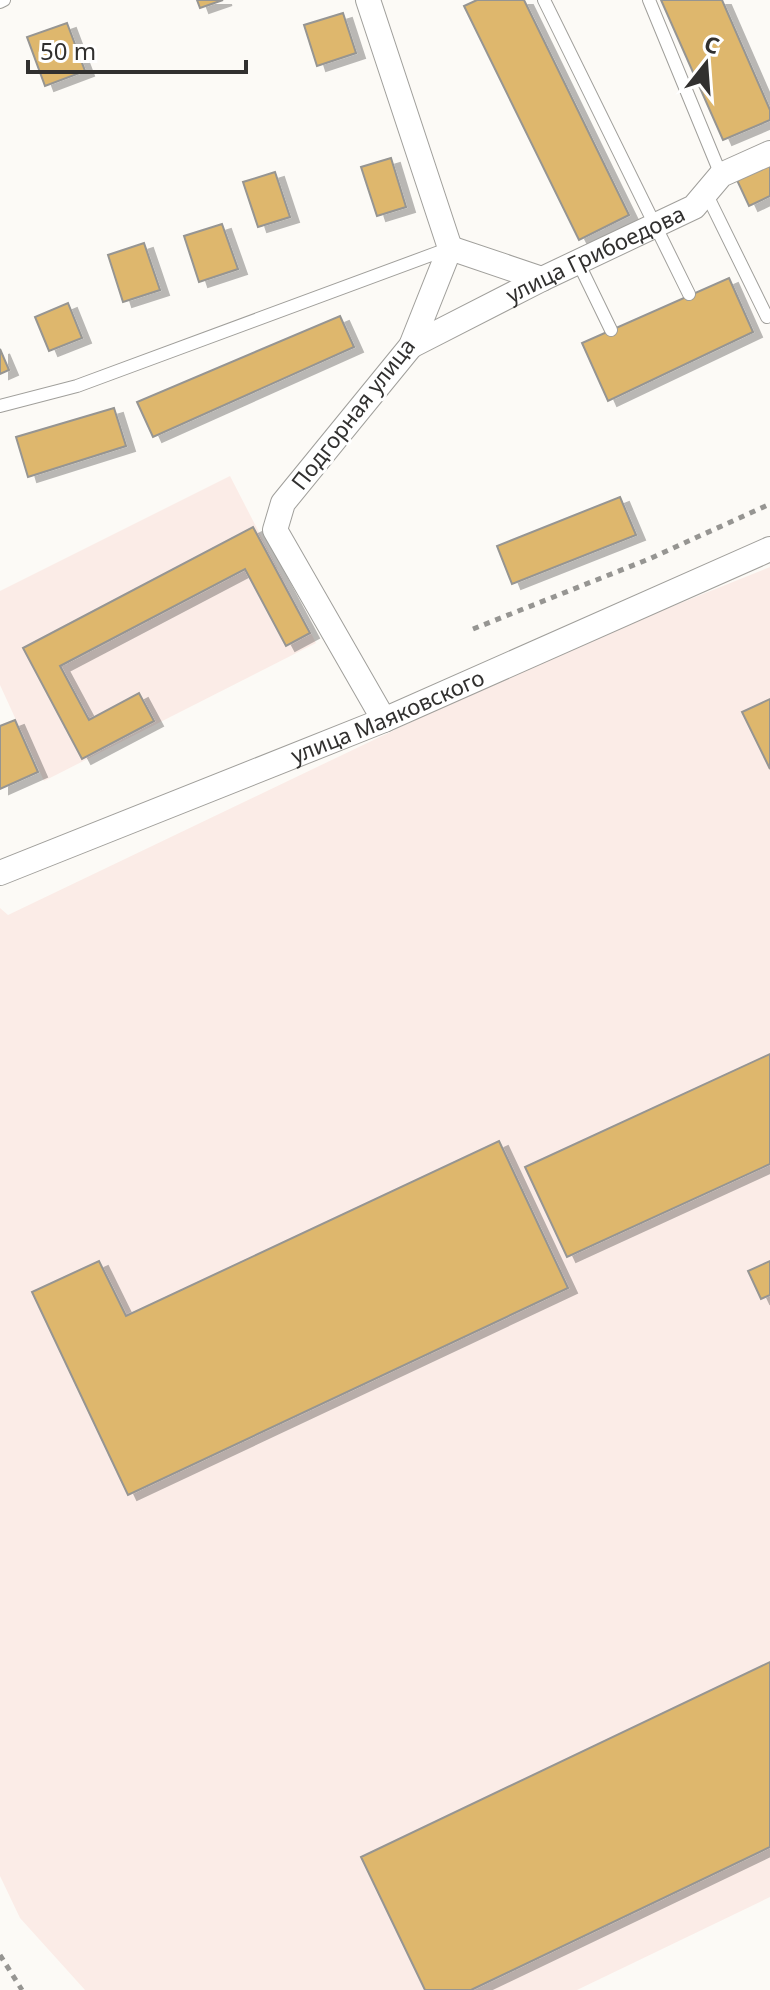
<svg xmlns="http://www.w3.org/2000/svg" width="770" height="1990" font-family="'Noto Sans',sans-serif">
<style>
.industrial{fill:#fbece7}
.building{fill:#deb76d;stroke:#969592;stroke-width:2;filter:url(#shadow)}
.lines{fill:none;stroke-linecap:round;stroke-linejoin:round}
.lane-casing{stroke:#a09f9b;stroke-width:14}
.street-casing{stroke:#a09f9b;stroke-width:26}
.path{stroke:#969592;stroke-width:5;stroke-dasharray:6 6;stroke-linecap:butt}
.lane{stroke:#fff;stroke-width:12}
.street{stroke:#fff;stroke-width:24}
.labels{text-anchor:middle;stroke-width:6;stroke-linejoin:round;paint-order:stroke}
.street-label{font-size:22px;fill:#31302f;stroke:#fff}
</style>
<defs>
<filter id="shadow"><feDropShadow dx="9" dy="5" stdDeviation="0" flood-color="#0004"/></filter>
</defs>
<rect width="100%" height="100%" fill="#fcfaf6"/>
<path class="industrial" d="M230,476L316,643L44,781L0,685V591Z
M770,567V1897L577,1990H85L20,1918L0,1876V908L8,915L551,655Z"/>
<path class="building" d="M197,0H223L200,8Z
M477,0H524L629,215L579,240L464,6Z
M661,0H722L770,110V120L723,140Z
M343,13L356,53L317,66L304,25Z
M67,23L85,71L45,86L27,37Z
M391,158L406,207L377,216L361,167Z
M770,162V196L749,206L736,178Z
M275,172L290,217L258,227L243,182Z
M222,224L238,269L199,282L184,236Z
M144,243L160,290L123,302L108,255Z
M729,278L753,332L608,401L582,343Z
M68,303L82,338L49,351L35,317Z
M340,316L354,347L153,437L137,402Z
M0,349L9,370L0,374Z
M114,408L126,446L28,477L16,437Z
M620,497L636,535L512,584L497,546Z
M253,527L310,633L286,646L245,569L60,666L89,720L139,693L154,721L82,759L23,648Z
M770,699V769L742,712Z
M15,720L38,772L0,789V726Z
M770,1054V1164L567,1257L525,1167Z
M499,1141L568,1288L128,1495L32,1292L99,1261L126,1316Z
M770,1261V1295L761,1299L748,1271Z
M770,1662V1847L471,1990H425L361,1857Z"/>
<g class="lines">
<defs>
<path id="lane" d="M544,0L689,294
M649,0L721,175
M0,2L4,0
M706,193L767,317
M578,262L611,330
M0,406L77,386L450,248"/>
<g id="street">
<path d="M368,0L450,248L411,346L283,503L275,530L384,720"/>
<path d="M450,248L542,279"/>
<path id="s1" d="M411,346L542,279L694,207L721,175L770,153"/>
<path id="s2" d="M0,873L384,720L770,549"/>
</g>
</defs>
<use href="#lane" class="lane-casing"/>
<use href="#street" class="street-casing"/>
<path class="path" d="M473,629L649,559L770,504
M0,1955L22,1990"/>
<use href="#lane" class="lane"/>
<use href="#street" class="street"/>
</g>
<g class="labels">
<g class="street-label">
<text dy="8" stroke="none"><textPath href="#s1" startOffset="206">улица Грибоедова</textPath></text>
<text transform="translate(353 414) rotate(-52)" y="8">Подгорная улица</text>
<text dy="8" stroke="none"><textPath href="#s2" startOffset="418">улица Маяковского</textPath></text>
</g>
</g>
<g transform="translate(706 64) rotate(17)" stroke="#ffffff" stroke-width="6" paint-order="stroke">
<path d="M0-6L14 30L0 20L-14 30Z" fill="#31302f"/>
<text y="-12" font-size="22" font-weight="bold" text-anchor="middle" fill="#31302f">С</text>
</g>
<path d="M28 60v12h218v-12" fill="none" stroke="#31302f" stroke-width="4"/>
<text x="40" y="60" font-size="24" fill="#31302f" stroke="#ffffff" stroke-width="6" paint-order="stroke">50 m</text>
</svg>
